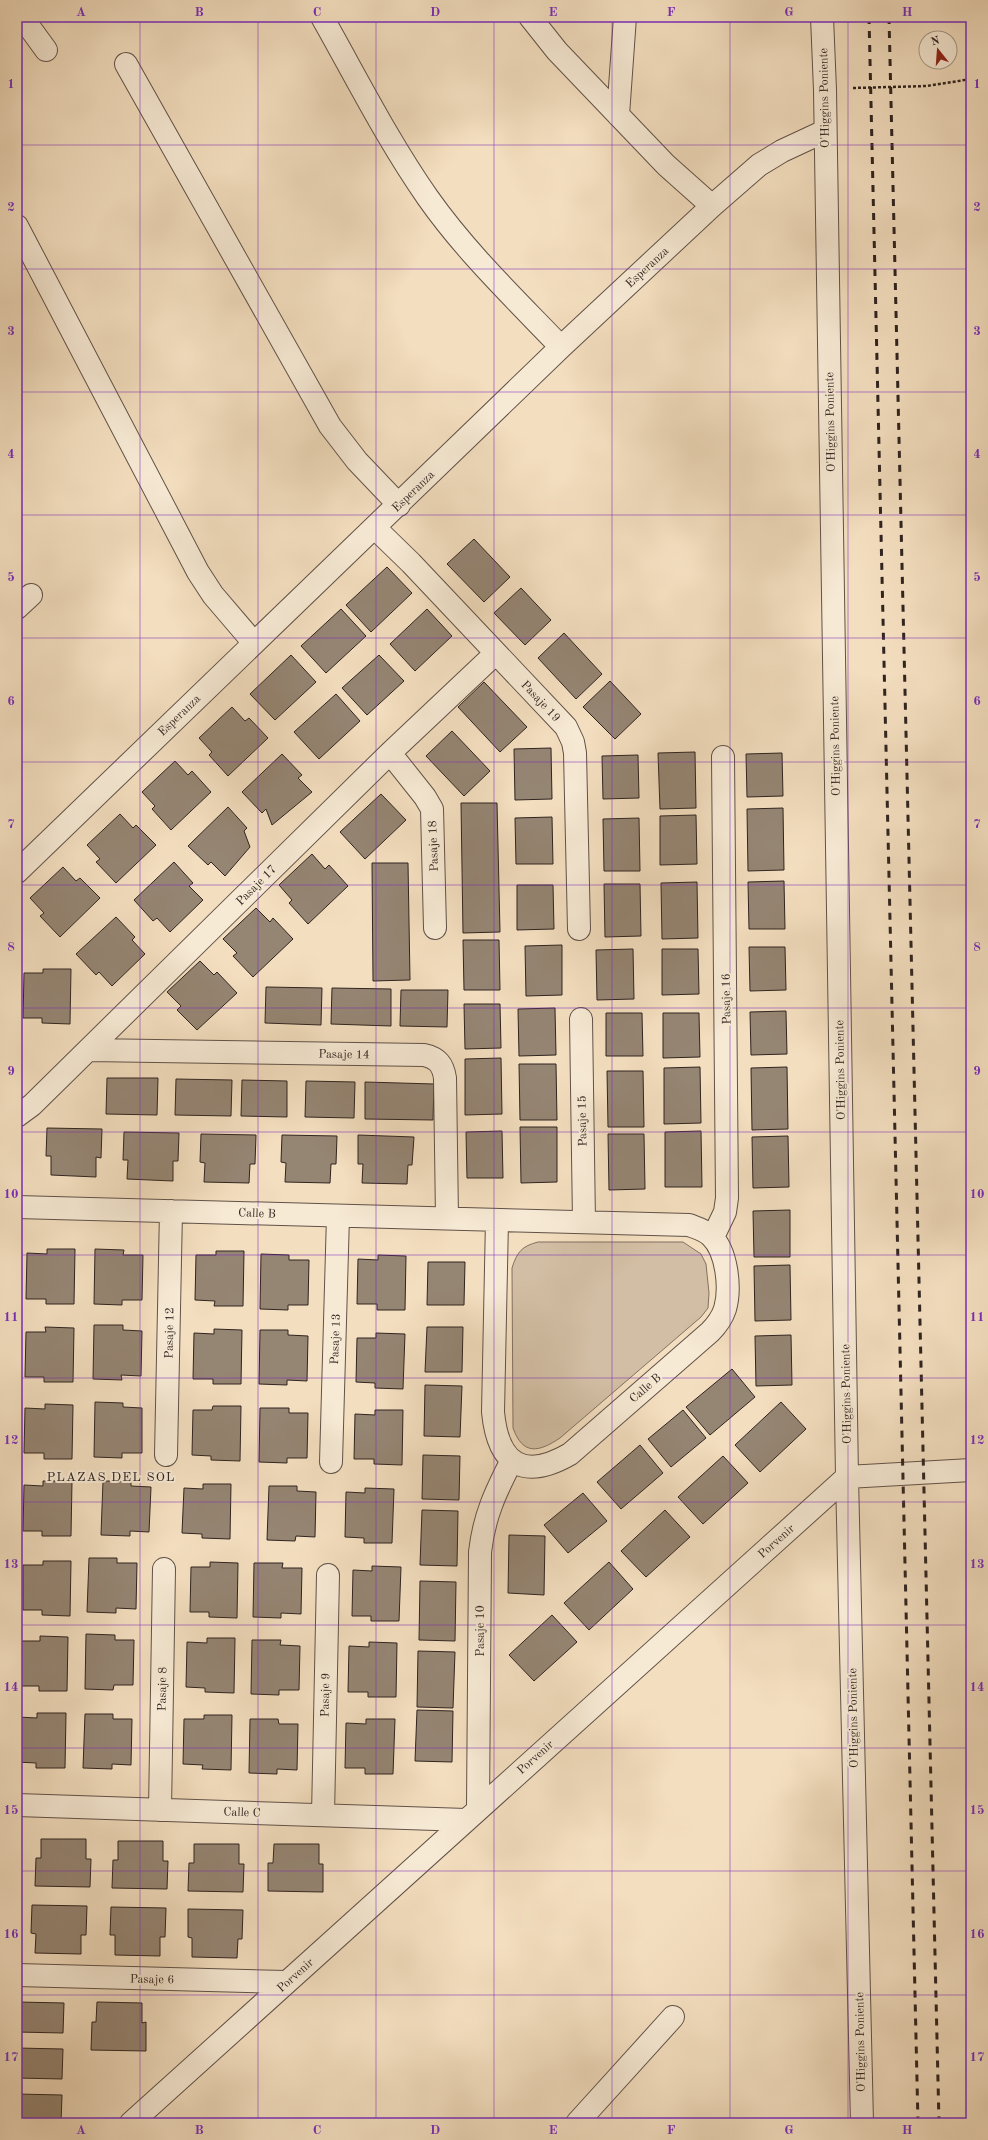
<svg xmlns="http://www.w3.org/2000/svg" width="988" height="2140" font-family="'Old Standard TT',serif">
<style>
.green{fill:#d2bea4;stroke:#817162}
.building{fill:#958573;stroke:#302420}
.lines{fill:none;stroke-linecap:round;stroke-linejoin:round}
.minor-casing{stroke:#615248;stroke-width:24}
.path{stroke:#302420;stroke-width:2.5;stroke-dasharray:3 2;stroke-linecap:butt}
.minor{stroke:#f7ead5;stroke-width:22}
.rail{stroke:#302420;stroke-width:3;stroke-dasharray:7 7;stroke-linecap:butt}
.grid{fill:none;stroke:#7b2cbf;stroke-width:1;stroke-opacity:0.55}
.labels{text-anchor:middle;stroke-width:4;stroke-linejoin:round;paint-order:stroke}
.street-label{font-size:12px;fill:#302420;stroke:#f7ead5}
.neighbourhood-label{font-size:13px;letter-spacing:1px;fill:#302420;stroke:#f7ead5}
.neatline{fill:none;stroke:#7b2cbf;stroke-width:1.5}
.grid-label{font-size:13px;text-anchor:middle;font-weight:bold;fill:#7b2cbf}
</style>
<rect width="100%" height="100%" fill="#f3debf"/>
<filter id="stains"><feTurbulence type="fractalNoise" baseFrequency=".005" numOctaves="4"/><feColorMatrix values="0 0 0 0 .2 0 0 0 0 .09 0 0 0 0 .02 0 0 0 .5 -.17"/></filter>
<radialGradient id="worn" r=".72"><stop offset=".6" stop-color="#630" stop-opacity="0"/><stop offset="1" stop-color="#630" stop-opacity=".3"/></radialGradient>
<path class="green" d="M538,1242H683L701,1254L706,1264L709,1293L708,1308L701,1317L560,1438C539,1452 523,1456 513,1428L512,1268C517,1252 522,1246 538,1242Z"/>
<path class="building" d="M474,539L510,577L484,602L447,564Z
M387,567L412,593L371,632L346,605Z
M521,588L551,620L525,645L494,613Z
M341,609L366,636L326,673L301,646Z
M427,609L452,636L415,671L390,644Z
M564,633L602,674L576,699L538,658Z
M291,655L316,682L275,720L250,694Z
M379,655L404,681L367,715L342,688Z
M610,681L641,714L615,739L583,707Z
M484,682L527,727L500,752L458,707Z
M336,694L360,721L319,759L294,732Z
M232,707L245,721L249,718L268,738L228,776L209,755L212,752L199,738Z
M452,731L490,771L464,796L426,756Z
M551,748L552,799L515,800L514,749Z
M695,752L696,808L660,809L658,753Z
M782,753L783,796L747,797L746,754Z
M282,754L302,775L298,778L312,792L272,825L266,809L262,813L242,792Z
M638,755L639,798L603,799L602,756Z
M175,761L188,775L192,771L211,792L171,830L152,809L155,806L142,792Z
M381,794L406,820L365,859L340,832Z
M461,803H497L500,932L463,933Z
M228,807L247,828L244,831L250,847L225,876L211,862L208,865L188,846Z
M783,808L784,870L748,871L747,809Z
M120,814L133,828L136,825L156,845L116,883L96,862L100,859L87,845Z
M696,815L697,864L660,865V816Z
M552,817L553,864H516L515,818Z
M639,818L640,871H604L603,819Z
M312,854L325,869L329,865L348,886L308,924L289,903L292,900L279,885Z
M174,862L193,883L189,886L203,900L170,932L157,918L153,921L134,900Z
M372,863H408L410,980L373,981Z
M63,867L76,881L80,878L100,898L60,937L40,916L44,913L30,898Z
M784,881L785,929H749L748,882Z
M697,882L698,938L662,939L661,883Z
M604,884H640L641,936L605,937Z
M517,885H553L554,929L517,930Z
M256,908L270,922L273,918L293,939L253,977L233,956L237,953L223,939Z
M116,917L135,937L132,940L145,954L112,986L99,972L96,975L76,954Z
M463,940H499L500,990H464Z
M562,945V995L526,996L525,946Z
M749,947H785L786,990L750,991Z
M633,949L634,999L597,1000L596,950Z
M662,949H698L699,994L662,995Z
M200,961L214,975L217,972L237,993L197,1030L177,1010L181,1006L167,992Z
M43,969H71L70,1024L42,1023V1018H23L24,973H43Z
M266,987L322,988L321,1025L265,1023Z
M332,988L391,989V1026L331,1024Z
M401,990H448L447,1027L400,1026Z
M464,1004H500L501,1048L465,1049Z
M555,1008L556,1055L519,1056L518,1009Z
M786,1011L787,1054L751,1055L750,1012Z
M606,1013H642L643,1056H606Z
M663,1013H699L700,1057L663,1058Z
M501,1058L502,1114L465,1115V1059Z
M519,1064H556L557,1120H520Z
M700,1067L701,1123L664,1124V1068Z
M787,1067L788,1129L752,1130L751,1068Z
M607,1071H643L644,1127H608Z
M107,1078H158L157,1115L106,1114Z
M176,1079L232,1080L231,1116L175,1115Z
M242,1080L287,1081V1117L241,1116Z
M306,1081L355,1082L354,1118L305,1117Z
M365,1082L434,1084L433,1120L365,1119Z
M520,1127H557V1182L521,1183Z
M47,1128L102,1129L101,1158L96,1157V1177L51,1175V1156H46Z
M502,1131L503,1178H467L466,1132Z
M701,1131L702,1187H665V1132Z
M124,1132L179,1133L178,1161H173V1181L127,1179L128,1160H123Z
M201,1134L256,1135L255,1164H250L249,1183L204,1182L205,1163L200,1162Z
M608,1134H644L645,1189L609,1190Z
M282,1135L337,1136L336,1164H331L330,1183L285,1182L286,1163L281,1162Z
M358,1135L414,1137L412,1165H408L407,1184L362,1183L363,1164H358Z
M788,1136L789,1187L753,1188L752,1137Z
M790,1210V1257H754L753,1211Z
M47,1249H75L74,1304H46V1299H26L27,1253L47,1254Z
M95,1249L124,1250L123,1255H143L142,1300H122V1305L94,1304Z
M216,1251H244L243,1306H214L215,1301L195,1300L196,1255H216Z
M261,1254L289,1255V1260H309L308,1305H288V1310L260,1309Z
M378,1255L406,1256L405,1310H377V1304H357L358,1259L378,1260Z
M428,1262H465L464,1305H427Z
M790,1265L791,1320L755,1321L754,1266Z
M94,1325H123V1330L142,1331L141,1376L121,1375L122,1380L93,1379Z
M45,1327L74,1328L73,1382H44V1377H25L26,1332H46Z
M427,1327H463L462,1372H425Z
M214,1329L242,1330L241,1384H213V1379H193L194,1333L214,1334Z
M260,1330H288V1335L308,1336L307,1381L287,1380V1385L259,1384Z
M376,1333L405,1334L403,1389L375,1388V1383L356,1382L357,1338H376Z
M791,1335L792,1385L756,1386L755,1336Z
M732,1369L755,1397L710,1435L686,1407Z
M425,1385L462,1386L460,1437L424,1436Z
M95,1402L123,1403V1407L142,1408V1453H122V1458L94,1457Z
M781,1402L806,1429L760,1472L735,1445Z
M45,1404L73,1405L72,1459H44V1453H24L25,1408L45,1409Z
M213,1406H241L240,1461L211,1460V1456L192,1455L193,1410H212Z
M260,1408H289V1413H308L307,1458H287V1463L259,1462Z
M375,1410H403L402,1465L374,1464V1459H354L355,1414L375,1415Z
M683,1410L706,1438L671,1467L648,1439Z
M640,1445L663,1473L621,1509L597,1482Z
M423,1455L460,1456L459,1500L422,1499Z
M723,1456L748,1483L703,1524L678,1497Z
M43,1481H72L71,1536H42V1531H23L24,1485L43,1486Z
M103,1481H131V1486L151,1487L149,1532L130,1531V1536L101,1535Z
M203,1484H231L230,1539L202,1538V1534L182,1533L184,1488L203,1489Z
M269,1486H297V1491L316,1492L315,1537L296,1536L295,1541L267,1540Z
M365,1488L394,1489L392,1543H364V1538L345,1537L346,1492L365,1493Z
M583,1493L607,1521L568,1553L544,1525Z
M422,1510L458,1511L457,1566L420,1565Z
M665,1510L690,1537L646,1577L621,1551Z
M509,1535L545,1536L544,1595L508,1593Z
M89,1558H117V1563H137L136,1609L116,1608V1613L87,1612Z
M43,1561H71L70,1616L42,1615V1610H23V1565H43Z
M210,1562L238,1563L237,1618L209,1617V1612H190L191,1567H210Z
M609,1562L633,1589L589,1630L564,1603Z
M254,1563H283L282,1568H302L301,1614L281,1613V1618L253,1617Z
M372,1566L401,1567L399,1621H371V1616H352L353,1570L372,1571Z
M420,1581L456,1582L455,1641L419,1640Z
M552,1615L577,1642L534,1681L509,1655Z
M86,1634L115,1635V1640H134L133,1685H114L113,1690L85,1689Z
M40,1636L68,1637L67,1691H39V1686H19L20,1641H40Z
M207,1638H235L234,1693L205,1692V1688L186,1687L187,1642L207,1643Z
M252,1640H281L280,1645L300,1646L299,1690H279V1695L251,1694Z
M369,1642L397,1643L396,1697H368V1692H348L349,1646L369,1647Z
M418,1651L455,1652L453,1708L417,1707Z
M417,1710L453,1711L452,1762L415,1761Z
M37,1713H66L65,1768H36V1763L17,1762L18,1717L37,1718Z
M85,1714H113V1719H132L131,1765L112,1764V1769L83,1768Z
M204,1715H232L231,1770L202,1769L203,1765L183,1764L184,1719H204Z
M250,1719H278L279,1724H298L297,1770L277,1769V1774L249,1773Z
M366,1719H395L393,1774H365V1768H345L346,1723L366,1724Z
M41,1839H86V1859H91L90,1887L35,1886L36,1858H41Z
M118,1841H163V1861H168L167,1889L112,1888L113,1860H118Z
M194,1844H239V1864H244L243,1892L188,1891L189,1863H194Z
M274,1844H319V1864H323V1892L268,1891V1863H273Z
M32,1905L87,1906L86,1935H81V1954L35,1953L36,1934L31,1933Z
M111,1907L166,1908L165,1937H160V1956L115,1955V1935H110Z
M188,1909L243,1910L242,1939H238L237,1958L192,1957V1938L188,1937Z
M17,2002L64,2003L63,2033L17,2032Z
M97,2002L142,2003V2023L146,2022V2051L91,2050L92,2022H96Z
M17,2048L63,2049L62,2079L17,2078Z
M17,2094L62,2095L61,2123H17Z"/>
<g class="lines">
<defs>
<path id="minor" d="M22,17L46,50
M322,17C356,77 388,141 428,198C466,252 515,299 561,347
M530,17L557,51L666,165L712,206
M822,17L825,90L847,1477L862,2123
M126,64L330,426L357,461L399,505
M618,115L625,17
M17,226L198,572L213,595L254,643
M375,528L411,563L566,727L573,742L575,753L579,929
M17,608L31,595
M390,753L425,797L432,809L435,928
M17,872L561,347L712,206L759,165L782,151L825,131
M581,1019L584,1222
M89,1050L424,1055C438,1058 443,1065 445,1078L447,1218
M17,1116L32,1105L390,753L496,653
M17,1207L689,1225C697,1228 705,1230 711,1236C727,1251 731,1288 725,1309C722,1318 717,1325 710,1332L570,1454C523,1481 498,1464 493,1412L497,1220
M713,1237L725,1212L727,1198L723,757
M166,1455L171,1211
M331,1462L338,1216
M17,1805L466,1820
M478,1808L480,1552C484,1516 496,1491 512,1460
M160,1810L164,1569
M323,1815L328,1575
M17,1975L286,1982
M131,2123L847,1477L971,1470
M577,2123L673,2017"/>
</defs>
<use href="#minor" class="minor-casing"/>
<path class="path" d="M853,88L927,86L971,79"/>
<use href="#minor" class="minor"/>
<path class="rail" d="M869,17L918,2123
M889,17L939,2123"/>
</g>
<path class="grid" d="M140,17V2123M258,17V2123M376,17V2123M494,17V2123M612,17V2123M730,17V2123M848,17V2123M17,145H971M17,269H971M17,392H971M17,515H971M17,638H971M17,762H971M17,885H971M17,1008H971M17,1132H971M17,1255H971M17,1378H971M17,1502H971M17,1625H971M17,1748H971M17,1871H971M17,1995H971"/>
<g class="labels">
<g class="street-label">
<text transform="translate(824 98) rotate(-91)" y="4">O'Higgins Poniente</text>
<text transform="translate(647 267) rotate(-43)" y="4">Esperanza</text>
<text transform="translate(830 422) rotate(-91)" y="4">O'Higgins Poniente</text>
<text transform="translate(413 491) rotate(-44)" y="4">Esperanza</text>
<text transform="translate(541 701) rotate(47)" y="4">Pasaje 19</text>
<text transform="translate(179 715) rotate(-44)" y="4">Esperanza</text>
<text transform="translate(835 746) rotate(-91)" y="4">O'Higgins Poniente</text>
<text transform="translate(433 846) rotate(-92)" y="4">Pasaje 18</text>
<text transform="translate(256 885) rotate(-45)" y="4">Pasaje 17</text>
<text transform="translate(726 999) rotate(-91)" y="4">Pasaje 16</text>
<text transform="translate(344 1054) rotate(1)" y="4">Pasaje 14</text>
<text transform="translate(840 1070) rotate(-91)" y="4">O'Higgins Poniente</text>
<text transform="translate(582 1121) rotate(-91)" y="4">Pasaje 15</text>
<text transform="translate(257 1213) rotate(2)" y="4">Calle B</text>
<text transform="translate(169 1333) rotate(-89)" y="4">Pasaje 12</text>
<text transform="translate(335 1339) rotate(-88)" y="4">Pasaje 13</text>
<text transform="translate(645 1388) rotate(-41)" y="4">Calle B</text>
<text transform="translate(846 1394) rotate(-91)" y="4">O'Higgins Poniente</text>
<text transform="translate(776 1541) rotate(-42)" y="4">Porvenir</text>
<text transform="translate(480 1631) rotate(-90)" y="4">Pasaje 10</text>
<text transform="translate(162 1689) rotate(-89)" y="4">Pasaje 8</text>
<text transform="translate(325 1695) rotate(-89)" y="4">Pasaje 9</text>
<text transform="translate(853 1718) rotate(-91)" y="4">O'Higgins Poniente</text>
<text transform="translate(535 1757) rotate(-42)" y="4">Porvenir</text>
<text transform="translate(242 1812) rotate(2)" y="4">Calle C</text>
<text transform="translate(295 1975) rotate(-42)" y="4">Porvenir</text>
<text transform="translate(152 1979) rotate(1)" y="4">Pasaje 6</text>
<text transform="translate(860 2042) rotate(-91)" y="4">O'Higgins Poniente</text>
</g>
<g class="neighbourhood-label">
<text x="111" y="1481">PLAZAS DEL SOL</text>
</g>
</g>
<rect width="988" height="2140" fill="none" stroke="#f3debf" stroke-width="44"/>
<g transform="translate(938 50) rotate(343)"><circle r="19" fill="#f7ead5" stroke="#a79b8d"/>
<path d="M0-3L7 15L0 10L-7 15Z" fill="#8f2418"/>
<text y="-6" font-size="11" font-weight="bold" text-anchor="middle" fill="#302420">N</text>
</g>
<rect x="22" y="22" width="944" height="2096" class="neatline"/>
<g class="grid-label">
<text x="81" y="16">A</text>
<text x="199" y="16">B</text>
<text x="317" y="16">C</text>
<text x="435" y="16">D</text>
<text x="553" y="16">E</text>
<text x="671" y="16">F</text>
<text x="789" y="16">G</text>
<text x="907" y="16">H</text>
<text x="11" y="88">1</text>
<text x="977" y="88">1</text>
<text x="11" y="211">2</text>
<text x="977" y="211">2</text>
<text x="11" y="335">3</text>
<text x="977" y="335">3</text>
<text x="11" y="458">4</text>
<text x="977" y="458">4</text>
<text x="11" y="581">5</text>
<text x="977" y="581">5</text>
<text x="11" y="705">6</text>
<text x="977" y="705">6</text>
<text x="11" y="828">7</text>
<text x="977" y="828">7</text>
<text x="11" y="951">8</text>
<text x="977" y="951">8</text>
<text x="11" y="1075">9</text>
<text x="977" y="1075">9</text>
<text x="11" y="1198">10</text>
<text x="977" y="1198">10</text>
<text x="11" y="1321">11</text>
<text x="977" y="1321">11</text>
<text x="11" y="1444">12</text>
<text x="977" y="1444">12</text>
<text x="11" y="1568">13</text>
<text x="977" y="1568">13</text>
<text x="11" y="1691">14</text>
<text x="977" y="1691">14</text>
<text x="11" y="1814">15</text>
<text x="977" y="1814">15</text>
<text x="11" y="1938">16</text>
<text x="977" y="1938">16</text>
<text x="11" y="2061">17</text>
<text x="977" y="2061">17</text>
<text x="81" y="2134">A</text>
<text x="199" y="2134">B</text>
<text x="317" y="2134">C</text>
<text x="435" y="2134">D</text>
<text x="553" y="2134">E</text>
<text x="671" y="2134">F</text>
<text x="789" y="2134">G</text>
<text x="907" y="2134">H</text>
</g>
<rect width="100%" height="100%" filter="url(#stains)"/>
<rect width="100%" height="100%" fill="url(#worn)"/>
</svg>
